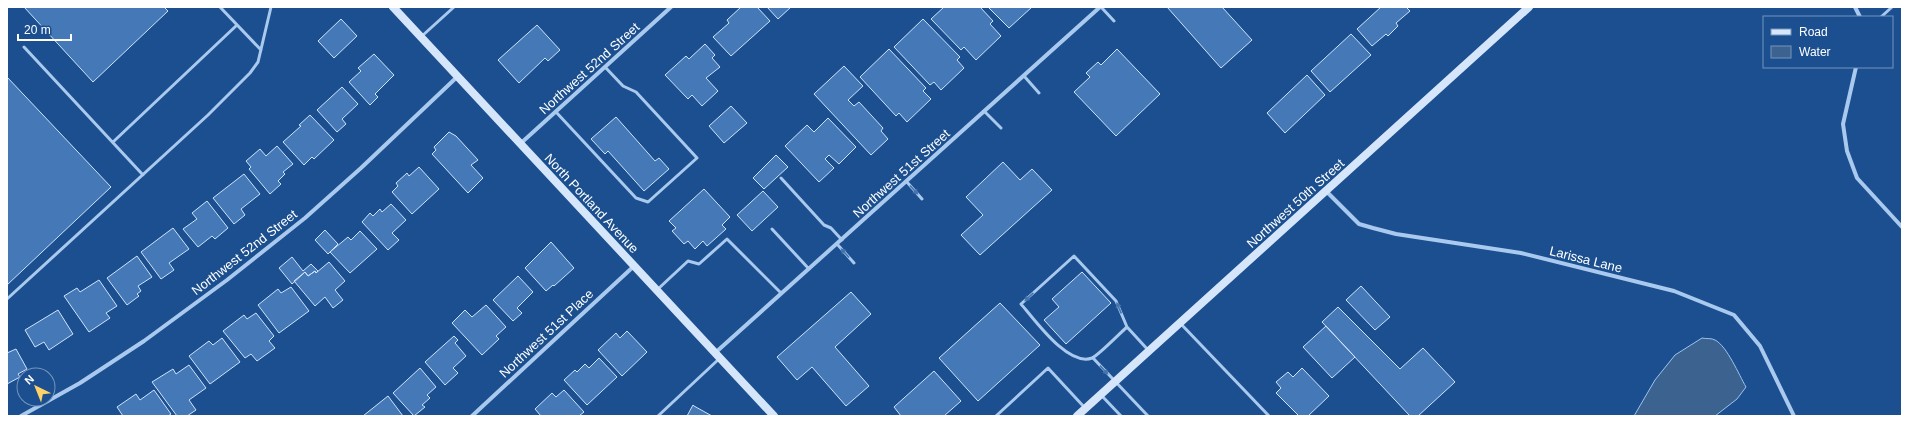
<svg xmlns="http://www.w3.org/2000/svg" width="1909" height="423" font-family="Arial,sans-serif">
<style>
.water{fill:#3c6290;stroke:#9cc4f0}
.building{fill:#4478b7;stroke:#cfe3fa}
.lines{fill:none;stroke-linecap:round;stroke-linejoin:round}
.lane{stroke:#a9c9ee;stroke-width:3}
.street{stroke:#a9c9ee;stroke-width:4}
.secondary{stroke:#d6e6fa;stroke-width:8}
.oneway{fill:#4674ac}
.labels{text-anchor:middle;stroke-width:4;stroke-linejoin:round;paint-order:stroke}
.street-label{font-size:13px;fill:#fff;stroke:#1b4f8f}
</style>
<rect width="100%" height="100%" fill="#1b4f8f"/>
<path class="water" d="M1702,338C1706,339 1712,338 1715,340C1727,346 1739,375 1746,387L1737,399L1715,416H1634L1655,380L1675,355Z"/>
<path class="building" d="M24,7H164L168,11L93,82Z
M741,7H757L770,21L731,56L713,37L729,23L727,20Z
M767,7H791L778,19Z
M944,7H980L993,21L990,24L1001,36L976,60L964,47L961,50L931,19Z
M988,7H1032L1009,28Z
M1167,7H1222L1252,40L1221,68Z
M1381,7H1406L1410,11L1396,23L1398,26L1388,36L1386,34L1372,46L1357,29Z
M341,19L357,36L334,58L318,41Z
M923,19L960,57L957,60L964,68L941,90L934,82L930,85L894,47Z
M537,25L560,50L548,61L545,58L519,83L498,60Z
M1351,34L1371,55L1330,92L1311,71Z
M705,44L715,55L712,58L720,67L706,78L718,91L702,106L692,95L688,99L665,75L686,56L689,59Z
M889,49L926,88L923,91L931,99L907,122L899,113L896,116L860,77Z
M1117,49L1160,94L1116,136L1074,92L1090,77L1086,73L1098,62L1101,65Z
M374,54L394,75L375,94L378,97L370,105L349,82L361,71L358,68Z
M844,66L863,86L848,100L854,106L859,102L883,128L881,131L888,139L871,155L814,94Z
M1307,75L1325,95L1285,133L1267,113Z
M7,77L111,187L7,285Z
M342,87L358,104L342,119L346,124L337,132L317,110Z
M731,106L747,123L724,143L709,126Z
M310,115L334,140L314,159L312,157L304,165L283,142L301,126L299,125Z
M616,117L655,161L659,158L669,169L644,191L608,151L605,154L591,139Z
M828,118L856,147L839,164L829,155L825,159L834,168L819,182L785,146L807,125L814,132Z
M449,132L456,136L478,160L471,165L483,178L468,193L432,154L436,150L434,147Z
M277,146L293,164L283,172L285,174L278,181L281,184L270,194L249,169L251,167L246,161L260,149L266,156Z
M776,155L788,167L764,189L753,178Z
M1003,162L1020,180L1032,169L1052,190L980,255L961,235L983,215L966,197Z
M419,167L439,189L412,214L392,192L398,186L396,183L407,173L409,176Z
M244,174L260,194L241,209L245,215L234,224L213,198Z
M704,189L730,217L722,225L726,229L707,246L703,241L695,249L688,241L684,244L672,231L676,228L669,221Z
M763,191L778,207L752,231L737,215Z
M207,201L228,228L215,239L212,236L198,247L183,229L197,219L192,213Z
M391,204L406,220L392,233L399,240L388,250L362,222L370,213L373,216L380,209L382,212Z
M173,228L189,249L169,263L174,270L161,279L141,252Z
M325,230L338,244L328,254L315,240Z
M360,231L377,249L350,273L330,252L348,237L351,240Z
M551,242L574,268L554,286L553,285L546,291L525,268Z
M137,256L152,277L138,286L141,291L137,294L139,296L127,305L107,278Z
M292,257L303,271L311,264L318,271L316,273L315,271L308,276L305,272L292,284L279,268Z
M329,262L345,281L335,290L343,300L333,308L325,297L315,306L294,281L305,272L308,276L315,271L316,273Z
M1082,272L1111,303L1066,344L1044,320L1059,307L1052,299Z
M518,276L533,292L517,308L522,313L513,321L493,300Z
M99,280L117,306L106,313L110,318L89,332L64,296L77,288L80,292Z
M1361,286L1390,317L1375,330L1346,300Z
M291,287L309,311L279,333L258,305L278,289L281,293Z
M851,292L871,314L835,347L869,386L846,406L812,367L797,380L777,357Z
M1000,303L1040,345L978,401L939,358Z
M486,305L506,327L496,336L499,339L482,355L452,323L465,310L472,317Z
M1338,307L1400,369L1423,348L1455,382L1418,416H1410L1322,322Z
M58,310L73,334L49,350L44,342L35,347L25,330Z
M256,313L274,336L269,341L275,348L257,361L251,354L245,358L223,331L244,315L247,319Z
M1326,326L1355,357L1332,378L1303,347Z
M627,331L647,352L622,376L598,350L616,333L620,338Z
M454,336L458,340L455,343L466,356L453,368L458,373L445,385L425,362Z
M222,338L240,362L210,384L189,356L209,341L213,345Z
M16,349L27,369L18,374L20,377L7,384V353Z
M599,358L617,377L587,405L564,380L575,370L577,372L585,364L589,368Z
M189,365L206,388L189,400L196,410L187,416H177L152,382L173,369L176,374Z
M420,368L436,387L427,395L430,398L422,405L425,407L414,416L393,393Z
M1302,368L1329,396L1308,416H1299L1276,393L1281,388L1276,382L1288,372L1293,377Z
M934,371L961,401L944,416H901L894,407Z
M154,390L171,414L168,416H123L117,407L136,394L140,400Z
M564,390L584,412L579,416H541L535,409L552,393L556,397Z
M388,396L403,416H363Z
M693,405L694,406L712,416H687Z"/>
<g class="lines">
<path class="lane" d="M220,7L261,50
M1101,7L1114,21
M1881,17L1892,7
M422,36L454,7
M24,47L143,175
M1024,76L1039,93
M984,111L1001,128
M556,112L636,198L648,202L697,158L636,92L623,86L605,67
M113,142L237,25
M781,178L824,225L831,228L842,240
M906,181L922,199
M772,229L809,269
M837,244L854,263
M658,289L688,261L699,264L727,239L781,293
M7,299L208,115L250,73L258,62L271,7
M1180,323L1269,416
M1127,327C1120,333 1099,355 1092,358C1068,367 1035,320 1021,304L1074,256L1116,301L1127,327L1149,351
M1093,358L1148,416
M1102,396L1121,416
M658,416L720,358
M996,416L1048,368L1085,408"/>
<path class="street" d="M1855,7L1860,17
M1856,67L1843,124L1847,151L1857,178L1902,227
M520,144L671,7
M1326,191L1359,224L1373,228L1396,234L1521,253L1674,291L1734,315L1760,346L1794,416
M715,353L1100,7
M21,416L80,383L144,341L227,280L305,218L361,168L457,77
M472,416L634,266"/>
<path class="secondary" d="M393,7L774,416
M1077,416L1529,7"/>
</g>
<defs><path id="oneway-solid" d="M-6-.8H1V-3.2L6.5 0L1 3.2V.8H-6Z"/></defs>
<g class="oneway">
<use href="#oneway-solid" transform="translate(914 190) rotate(48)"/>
<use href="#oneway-solid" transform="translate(845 253) rotate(-132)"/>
<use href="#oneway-solid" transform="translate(1029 297) rotate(137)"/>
<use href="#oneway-solid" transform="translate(1119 308) rotate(-113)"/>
<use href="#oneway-solid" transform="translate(1104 370) rotate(47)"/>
</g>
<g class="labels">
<g class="street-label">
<text transform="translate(589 68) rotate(-42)" y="5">Northwest 52nd Street</text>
<text transform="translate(901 173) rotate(-42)" y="5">Northwest 51st Street</text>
<text transform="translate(592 203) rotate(47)" y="5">North Portland Avenue</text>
<text transform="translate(1295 203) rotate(-42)" y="5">Northwest 50th Street</text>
<text transform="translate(244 252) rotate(-38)" y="5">Northwest 52nd Street</text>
<text transform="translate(1586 259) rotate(14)" y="5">Larissa Lane</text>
<text transform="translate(546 333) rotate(-43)" y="5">Northwest 51st Place</text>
</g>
</g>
<rect width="1909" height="423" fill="none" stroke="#ffffff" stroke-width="16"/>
<rect x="1763" y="16" width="130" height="52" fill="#1b4f8f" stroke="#7695bc"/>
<rect x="1771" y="29" width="20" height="6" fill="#d6e6fa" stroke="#7695bc"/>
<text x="1799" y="36" font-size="12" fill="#ffffff">Road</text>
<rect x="1771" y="46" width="20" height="12" fill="#3c6290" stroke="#7695bc"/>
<text x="1799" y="56" font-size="12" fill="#ffffff">Water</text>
<g transform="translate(36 387) rotate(317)"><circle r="19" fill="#1b4f8f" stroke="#7695bc"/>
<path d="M0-3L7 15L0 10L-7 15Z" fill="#ffd166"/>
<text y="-6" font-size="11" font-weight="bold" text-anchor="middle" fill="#ffffff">N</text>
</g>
<path d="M18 34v6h53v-6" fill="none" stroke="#ffffff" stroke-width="2"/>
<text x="24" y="34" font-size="12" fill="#ffffff" stroke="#1b4f8f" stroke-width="3" paint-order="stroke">20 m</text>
</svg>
